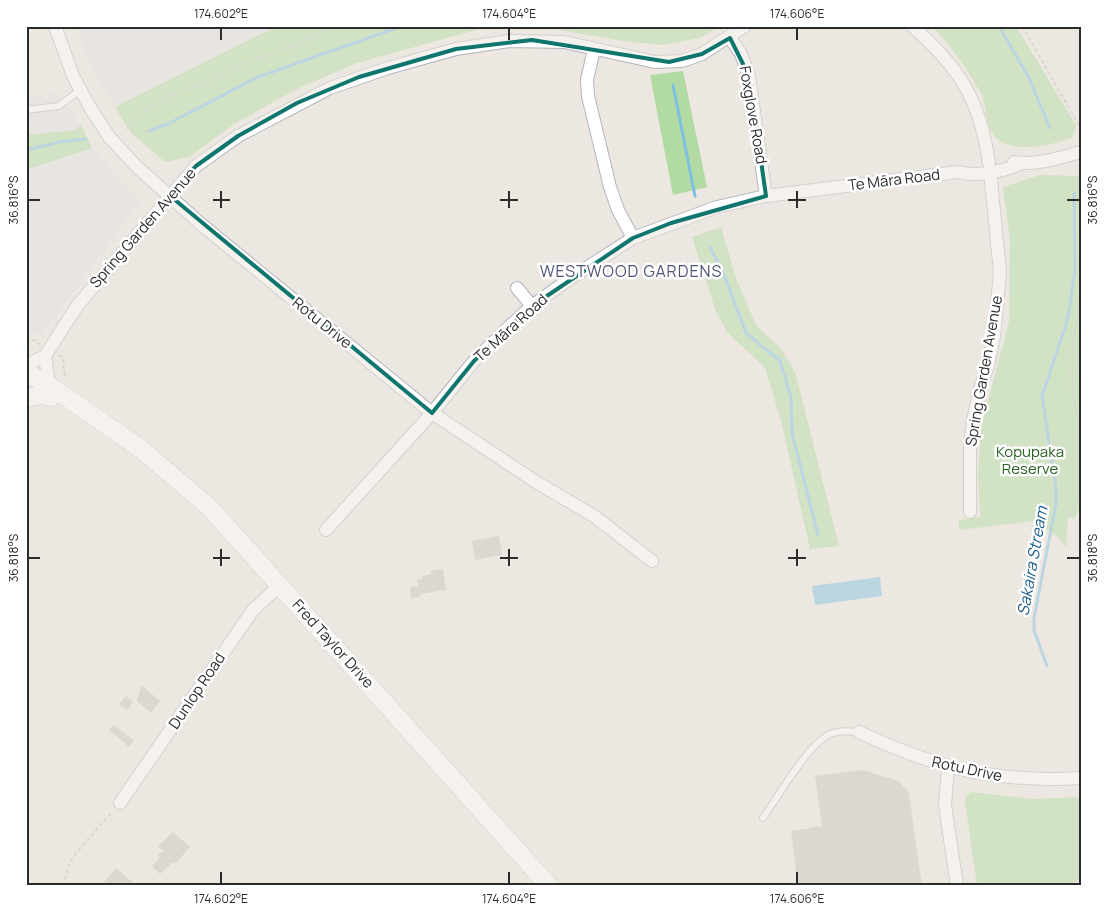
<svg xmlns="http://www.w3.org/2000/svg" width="1107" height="912" font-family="Manrope,sans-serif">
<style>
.industrial{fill:#e1dfe5}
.green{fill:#b2dba3}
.water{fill:#7fc0e1}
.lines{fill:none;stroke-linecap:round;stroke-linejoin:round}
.stream{stroke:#7fc0e1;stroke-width:3}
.building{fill:#c7c4bf}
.lane-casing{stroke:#b3b4be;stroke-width:8}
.street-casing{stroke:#b3b4be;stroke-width:14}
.secondary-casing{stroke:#b3b4be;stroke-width:19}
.path{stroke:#c4c4c4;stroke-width:2;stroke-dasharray:4 2.5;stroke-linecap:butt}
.lane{stroke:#fff;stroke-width:6}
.street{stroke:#fff;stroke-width:12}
.secondary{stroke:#fff;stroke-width:18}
.marked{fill:none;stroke:#0f766e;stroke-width:4;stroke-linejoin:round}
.ticks{fill:none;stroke:#2c2c2c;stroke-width:2}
.labels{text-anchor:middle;stroke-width:5;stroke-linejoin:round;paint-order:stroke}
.street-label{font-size:15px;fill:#2c2c2c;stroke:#fff}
.park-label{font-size:15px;fill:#2b6123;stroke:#fff}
.neighbourhood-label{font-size:16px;letter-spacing:1px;fill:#515577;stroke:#fff}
.water-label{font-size:16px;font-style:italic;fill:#1d5e8e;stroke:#fff}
.neatline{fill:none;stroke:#2c2c2c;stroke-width:2}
.ticks-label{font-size:12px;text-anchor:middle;fill:#2c2c2c}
</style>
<rect width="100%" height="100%" fill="#ece7e0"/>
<path class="industrial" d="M75,26H277L115,107L92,68Z
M58,93L81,124L76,130L26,135V97Z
M92,148L140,201L42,334H26V170Z"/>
<path class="green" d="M277,26H490L354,64L295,90L236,123L189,157L165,162L131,133L115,107Z
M509,26H720L700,38L662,45L623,41L547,28Z
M931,26H1016L1076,125L1072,138C1053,145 1007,156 993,134C985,123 987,106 981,94C968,70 951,45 931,26Z
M683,71L707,187L673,195L650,75Z
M81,124L92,148L26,170V135L76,130Z
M1040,175L1081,176V503L1075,519L1068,517L1066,547L1057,536L1034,521L959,530V520L980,517L978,473L981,427L1009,322L1010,240L1003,187Z
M721,227L736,278L756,325L782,350L795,372L839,546L810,549L781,421L765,368L727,332L716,312L692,237Z
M971,792L1033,799L1081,797V879L1068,886H977L965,802L966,796Z"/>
<path class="water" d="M880,577L882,596L815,605L812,586Z"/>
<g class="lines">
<path class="stream" d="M999,26L1029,78L1050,128
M673,85L695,196
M149,131L168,124L258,77L402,26
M26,150L60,142L86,139
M710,247L723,272L746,333L780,361L791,397L792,433L818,535
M1047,666L1034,630V618L1056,504V488L1042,396L1068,318L1075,270L1074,193"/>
</g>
<path class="building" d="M499,536L502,555L475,560L472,541Z
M443,569L446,590L420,594V597L411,598L410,587L418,586L417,580L422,579V576L431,574V571Z
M141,685L160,701L151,713L137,701Z
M126,696L133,702L127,710L119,704Z
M113,725L134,740L129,747L109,730Z
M863,770L899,781L909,793L922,886H798L791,831L822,826L815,776Z
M173,832L190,847L175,864L173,862L160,874L152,866L160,858L158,855L163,851L158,846Z
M116,868L137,886H101Z"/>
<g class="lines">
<defs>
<path id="lane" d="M26,110L59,106L80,90
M763,818C778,797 804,751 825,737C835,730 847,731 859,732"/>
<path id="street" d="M55,26L73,76L91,109L110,138L137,167L202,225L432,413L536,482L594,516L652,561
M912,26C960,68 980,100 989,163
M730,38L741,54L749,76L766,196
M594,49L587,80L588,96L610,187L618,210L633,238
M1014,162C1035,166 1060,158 1081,152
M517,288L532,306
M45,356L48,378L53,388
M26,365L45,356L77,306L196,166L238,136L330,88L388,68L456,49L510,41L564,42L655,62L682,61L702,54L745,26
M970,512V442L974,415L981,385L988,366L994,337L1000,272L990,171
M326,530L432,413L474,361L510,326L532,306L568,280L633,238L717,207L766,196L958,172C976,177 1004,172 1021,163
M859,732C935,768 996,783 1081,778
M948,767L945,805L957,886
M120,803L253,610L280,585"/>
<path id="secondary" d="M26,372L53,388L141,449L210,508L549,886
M26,398L41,395L51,397"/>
</defs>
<use href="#lane" class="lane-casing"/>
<use href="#street" class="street-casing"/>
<use href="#secondary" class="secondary-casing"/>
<path class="path" d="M671,26H672
M1022,26L1078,124L1081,131L1078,140
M127,129L140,112L170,95L223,76L242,64L294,46L332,26
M1081,303C1069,346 1068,389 1081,432
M26,342L34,340L40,344
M59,355L63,357L65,378
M1070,515L1081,492
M63,886L70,862L77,852L112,812"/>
<use href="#lane" class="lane"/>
<use href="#street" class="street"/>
<use href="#secondary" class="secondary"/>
</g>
<path d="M0 0H1107V912H0ZM730,38L749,76L766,196L671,223L633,238L532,306L474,361L432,413L169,195L196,166L238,136L297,103L359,77L456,49L532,40L669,62L702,54Z" fill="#ece7e0" fill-opacity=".55" fill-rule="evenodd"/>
<path class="marked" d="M730,38L749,76L766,196L671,223L633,238L532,306L474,361L432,413L169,195L196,166L238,136L297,103L359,77L456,49L532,40L669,62L702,54Z"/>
<path class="ticks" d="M221,28V40M509,28V40M797,28V40M221,191V208M509,191V208M797,191V208M28,200H40M213,200H230M500,200H518M788,200H806M1067,200H1080M221,549V566M509,549V566M797,549V566M28,558H40M213,558H230M500,558H518M788,558H806M1067,558H1080M221,872V884M509,872V884M797,872V884"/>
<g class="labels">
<g class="street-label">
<text transform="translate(753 115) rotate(80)" y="5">Foxglove Road</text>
<text transform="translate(894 180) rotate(-7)" y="5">Te Māra Road</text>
<text transform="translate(143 228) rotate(-49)" y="5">Spring Garden Avenue</text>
<text transform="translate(322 323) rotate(39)" y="5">Rotu Drive</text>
<text transform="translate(511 328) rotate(-42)" y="5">Te Māra Road</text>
<text transform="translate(984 371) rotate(-80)" y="5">Spring Garden Avenue</text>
<text transform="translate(333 644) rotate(48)" y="5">Fred Taylor Drive</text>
<text transform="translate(197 691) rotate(-56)" y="5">Dunlop Road</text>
<text transform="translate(967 769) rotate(12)" y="5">Rotu Drive</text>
</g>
<g class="park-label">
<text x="1030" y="457">Kopupaka<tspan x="1030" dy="17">Reserve</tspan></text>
</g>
<g class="neighbourhood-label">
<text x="631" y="277">WESTWOOD GARDENS</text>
</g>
<g class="water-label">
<text transform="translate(1032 561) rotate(-80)" y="6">Sakaira Stream</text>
</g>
</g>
<rect width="1107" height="912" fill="none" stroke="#ffffff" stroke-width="55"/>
<rect x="28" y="28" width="1052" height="856" class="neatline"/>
<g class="ticks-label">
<text x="221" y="18">174.602°E</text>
<text x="509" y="18">174.604°E</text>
<text x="797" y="18">174.606°E</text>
<text transform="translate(14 200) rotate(-90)" y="4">36.816°S</text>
<text transform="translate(1093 200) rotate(-90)" y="4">36.816°S</text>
<text transform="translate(14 558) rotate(-90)" y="4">36.818°S</text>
<text transform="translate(1093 558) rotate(-90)" y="4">36.818°S</text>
<text x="221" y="903">174.602°E</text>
<text x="509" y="903">174.604°E</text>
<text x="797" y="903">174.606°E</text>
</g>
</svg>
